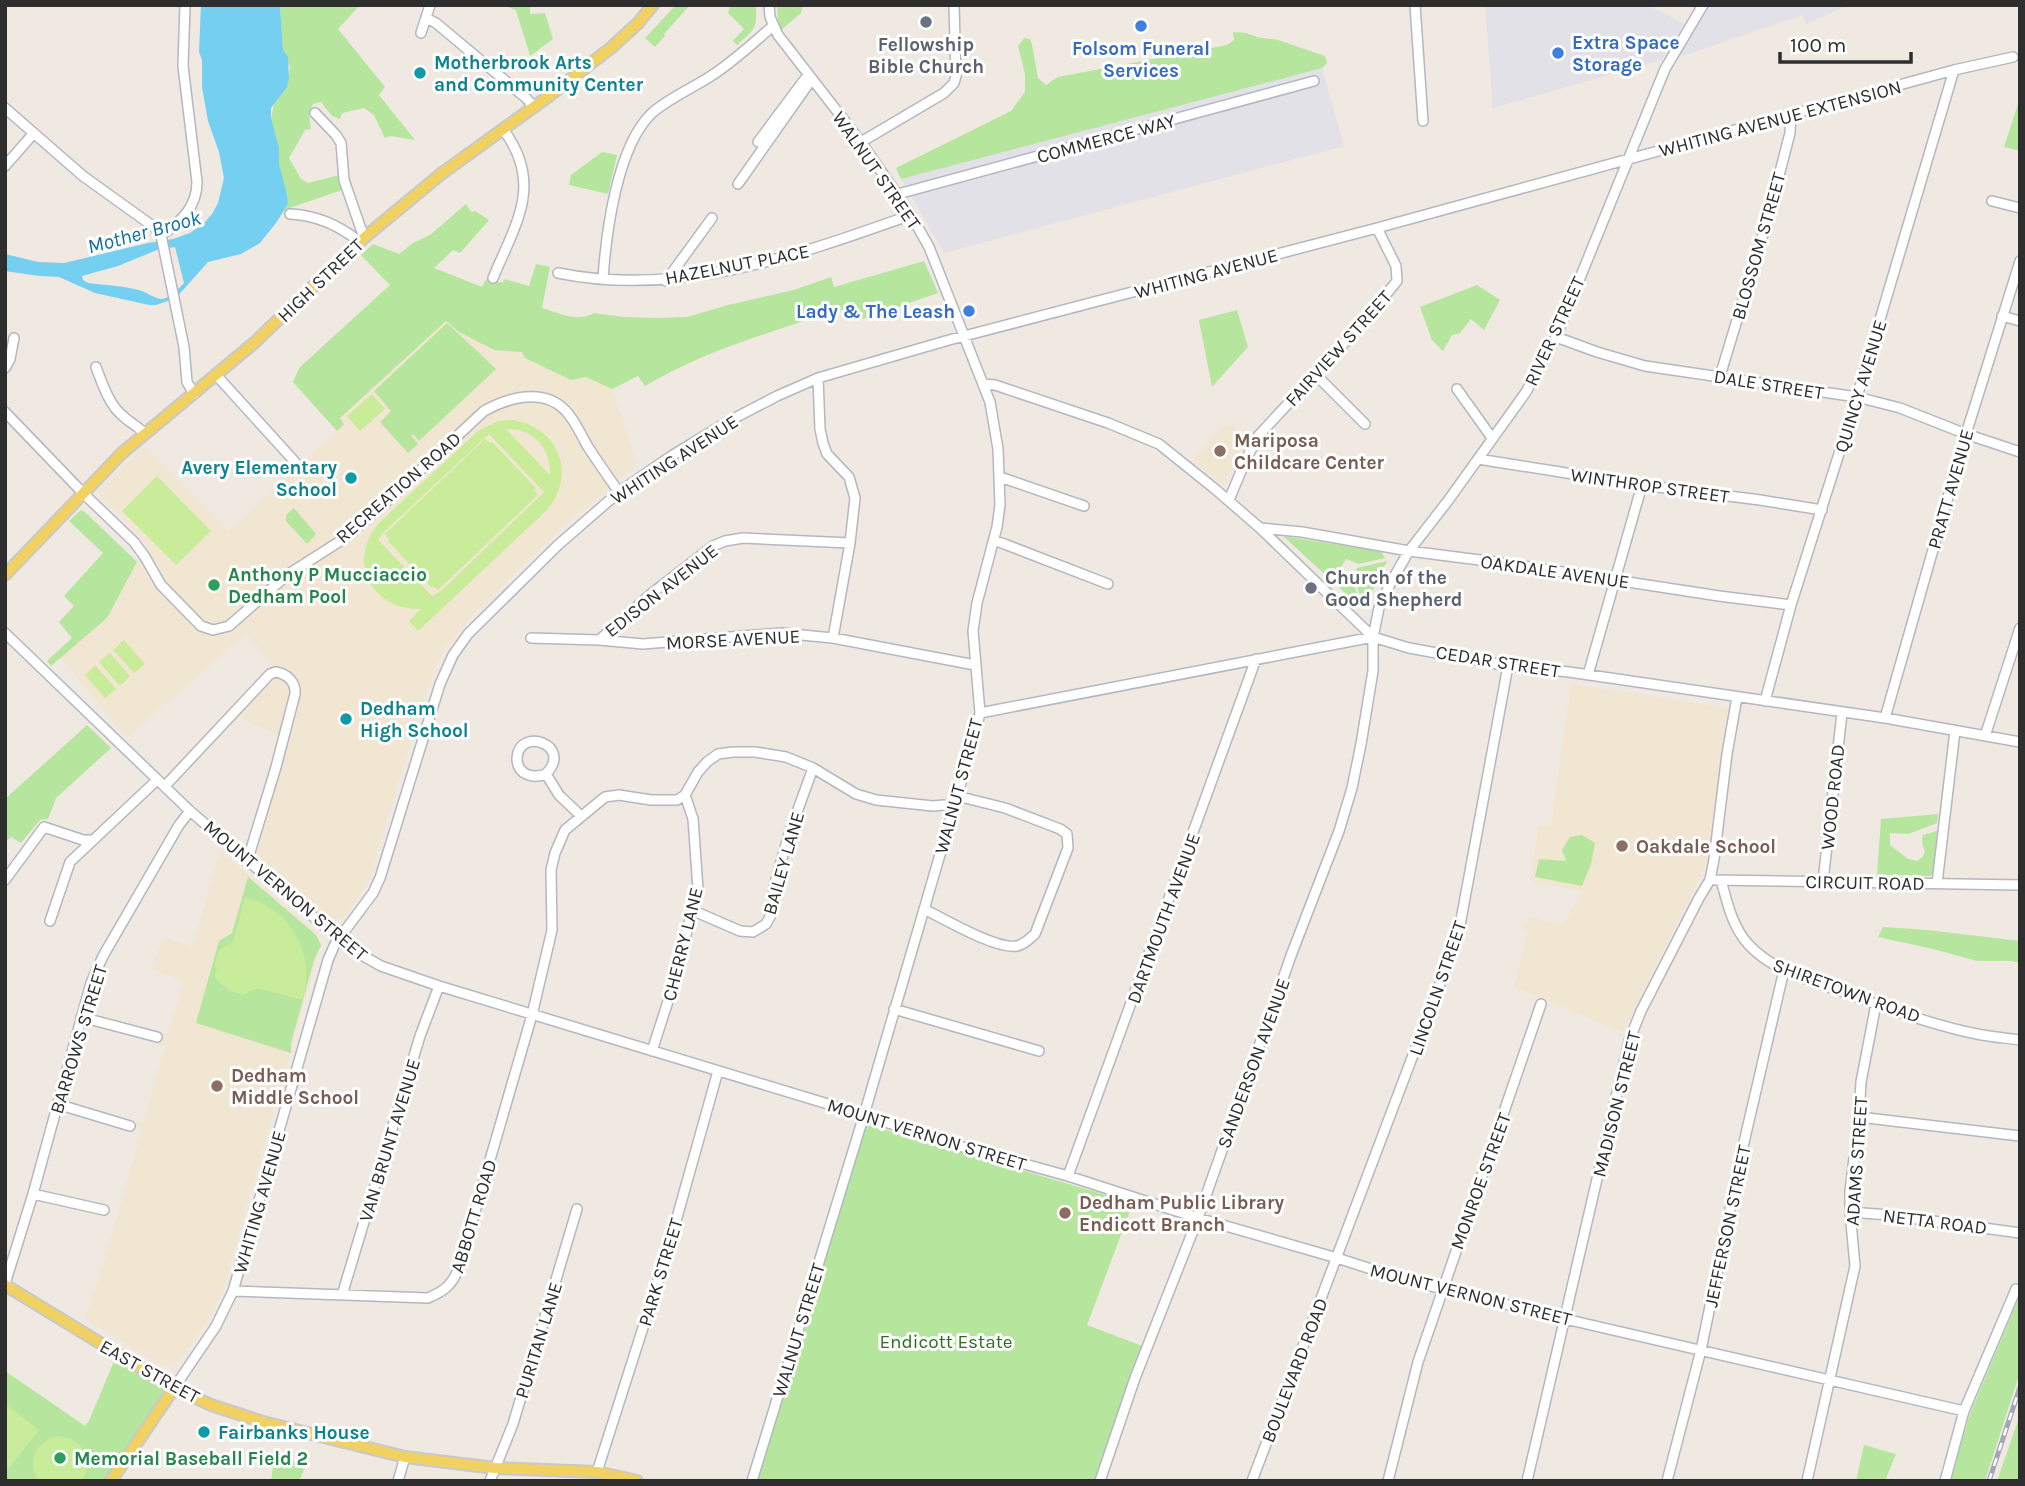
<svg xmlns="http://www.w3.org/2000/svg" width="2025" height="1486" font-family="Karla,sans-serif">
<style>
.industrial{fill:#e3e1e8}
.education{fill:#f0e6d1}
.green{fill:#b6e59e}
.pitch{fill:#c9ec9a;fill-rule:evenodd}
.water{fill:#75cff0;fill-rule:evenodd}
.lines{fill:none;stroke-linecap:round;stroke-linejoin:round}
.minor-casing{stroke:#b4b7c1;stroke-width:12}
.major-casing{stroke:#c9c9c9;stroke-width:14}
.minor{stroke:#fff;stroke-width:9}
.major{stroke:#f2d163;stroke-width:10}
.rail-casing{stroke:#a3a6b8;stroke-width:5}
.rail{stroke:#fff;stroke-width:2.5;stroke-dasharray:8;stroke-linecap:butt}
.worship-dot{fill:#6b7280;stroke:#fff;stroke-width:2.5}
.shop-dot{fill:#3f7fe0;stroke:#fff;stroke-width:2.5}
.culture-dot{fill:#0f9aa8;stroke:#fff;stroke-width:2.5}
.education-dot{fill:#8d6e63;stroke:#fff;stroke-width:2.5}
.leisure-dot{fill:#2e9e5b;stroke:#fff;stroke-width:2.5}
.labels{text-anchor:middle;stroke-width:6;stroke-linejoin:round;paint-order:stroke}
.shop-label{font-size:19px;font-weight:bold;fill:#366cbe;stroke:#fff;text-anchor:start}
.worship-label{font-size:19px;font-weight:bold;fill:#5b616d;stroke:#fff}
.culture-label{font-size:19px;font-weight:bold;fill:#0d838f;stroke:#fff;text-anchor:start}
.street-label{font-size:19px;fill:#2e2e2e;stroke:#fff}
.education-label{font-size:19px;font-weight:bold;fill:#785e54;stroke:#fff;text-anchor:start}
.leisure-label{font-size:19px;font-weight:bold;fill:#27864d;stroke:#fff;text-anchor:start}
.park-label{font-size:19px;fill:#2c6e1b;stroke:#fff}
.water-label{font-size:21px;font-style:italic;fill:#0d6fa3;stroke:#fff}
</style>
<rect width="100%" height="100%" fill="#efe9e1"/>
<path class="industrial" d="M1485,5H1648L1684,24L1662,60L1493,108Z
M1710,5H1849L1806,24L1803,15L1679,57Z
M1322,68L1344,146L944,253L901,179Z"/>
<path class="education" d="M373,244L561,318L641,325L648,318L659,328L610,382L637,466L572,519L478,609L445,648L427,689L370,877L348,913L342,919H335L328,916L247,847L279,735L249,722L230,709L273,663L245,634L127,738L61,658L107,618L147,544L100,496L99,489L144,446L229,531L337,431L293,382L300,367L390,285L361,255Z
M1224,425L1231,426L1249,436L1223,485L1193,460Z
M1571,684L1728,708L1706,865L1623,1032L1514,987L1528,933L1520,922L1528,924L1530,917L1563,925L1583,891L1530,881L1539,825L1551,826Z
M220,851L317,933L321,943L224,1286L211,1315L186,1353L174,1363L161,1365L85,1319L104,1262L142,1129L133,1126L134,1120L144,1122L165,1047L155,1043L159,1031L169,1034L183,982L152,969L164,937L193,947Z"/>
<path class="green" d="M280,5H360L338,29L385,87L379,95L415,140L391,136L385,138L374,115L364,108L342,113L340,119L332,116L321,102L313,104L309,115L311,129L305,130L289,158L301,179L308,183L340,175L342,190L289,208L286,212L284,211L288,204L279,164V152L270,126L274,102L289,77L290,67L283,50Z
M503,5H530V14L545,13L553,39L530,56L516,10Z
M676,5H690L664,34L665,36L655,47L645,38Z
M717,5H756C757,29 755,29 737,45L733,41L744,29L728,13L730,6L719,7Z
M777,5H803L801,13L781,30L778,22Z
M1233,32L1246,33L1257,37L1278,40L1325,56L1327,63L1322,68L1300,74L901,179L896,168L1011,111L1025,92V74L1018,46L1024,38L1030,39L1032,44L1038,78L1046,85L1058,77L1227,45L1234,40Z
M2020,98V151L2004,147Z
M602,152L617,155L608,194L569,185L571,175Z
M466,204L471,212L475,211L489,220L460,253L453,250L434,268L482,287L487,278L503,283L504,279L529,286L536,264L550,267L542,308C560,313 578,323 594,313L624,317L659,318L687,317L728,305L794,290L831,277L834,287L924,261L938,293L860,320L856,307C826,313 797,323 768,333C725,347 684,363 645,386L638,376L612,389L586,377L571,380L525,358L522,352L494,350L459,332L446,321L340,418L344,424L337,431L293,382L300,367L390,285L361,255L373,244L399,254L413,243L430,235Z
M1477,285L1500,300L1484,330L1471,319L1460,333L1452,335L1443,351L1432,340L1420,307Z
M1237,310L1248,347L1212,387L1199,320Z
M447,323L496,369L419,441L413,434L411,435L418,444L408,453L380,422L391,411L374,391Z
M294,508L316,534L307,544L286,521V515Z
M81,510L85,512L137,562L107,618L51,666L47,661L72,638L59,622L74,606L64,596L103,553L69,521Z
M1283,536L1378,551L1382,553L1385,558L1359,564L1346,559L1339,571L1351,577L1360,602H1355Z
M1387,561L1370,596L1363,602L1353,577L1357,568Z
M87,725L111,748L56,798L48,819L40,820L21,843L11,837L5,842V799Z
M1938,814L1937,823L1908,834L1890,833V845L1908,859L1917,861C1933,852 1918,847 1923,835L1937,831L1933,873L1930,876L1877,875L1881,819Z
M1582,835L1595,843L1591,864L1582,886L1535,877L1539,859L1566,861L1562,850L1570,837Z
M248,877L316,935L321,945L314,960L291,1043V1053L196,1023L219,941L232,933Z
M1883,927L1927,930L2020,941V963L2011,961H1977L1933,949L1878,937Z
M866,1124L1133,1203L1087,1325L1142,1346L1094,1481H757Z
M2020,1295V1372L1985,1481H1950L1970,1414Z
M117,1354L174,1388L111,1481H5V1371L85,1426L89,1421Z
M2020,1415V1481H1997L2018,1421Z
M1864,1445L1896,1454L1885,1481H1856Z
M284,1459L299,1463L304,1470L299,1481H271L273,1467Z"/>
<path class="pitch" d="M372,394L385,409L360,431L347,416Z
M513,420C559,427 577,475 547,510L418,631L409,621L421,609C372,611 346,561 379,523L478,431L498,421ZM506,429C533,428 552,449 550,475ZM489,434L544,492L441,591L432,596L378,540L385,531Z
M485,439L490,443L492,442L536,488L534,490L538,495L438,590L433,586L431,587L388,541L389,539L385,534Z
M157,476L211,531L176,565L122,511Z
M124,640L145,664L134,673L113,650Z
M110,653L130,676L120,686L99,662Z
M95,665L116,689L105,698L85,675Z
M245,897C291,909 317,955 302,1000L257,988L243,995L227,990V987L220,984L215,976L217,968L214,967L219,950L233,942Z
M5,1404L39,1430L5,1473Z
M56,1436C82,1436 95,1459 82,1481H38C27,1462 35,1442 56,1436Z"/>
<path class="water" d="M201,5H280L283,50L288,57L289,78L287,87L271,108V118L279,148V164L287,195L288,204L276,223L260,243L241,254L208,262L176,298L156,305H149L95,293L59,277L39,276L5,271V254L38,262L64,263L148,243L173,239L190,233L204,223L212,214L218,203L224,178L219,152L208,121L202,87V60L199,52ZM175,247L184,283C178,289 170,299 161,299C154,298 146,292 139,290C123,286 105,285 88,283L83,280L82,276L118,266L157,250Z"/>
<g class="lines">
<defs>
<path id="minor" d="M1415,5L1423,121
M426,18L436,23L479,59
M421,33L430,5
M484,63L526,98L534,107
M5,108L83,176L154,227L161,235L184,347L187,382L194,394
M315,113L336,135L341,143L344,180L362,232L365,237
M758,142L805,79
M861,142L944,93L954,83L956,76L954,5
M5,166L34,133
M738,184L812,79
M898,194L1314,81
M1992,201L2020,208
M290,214C315,215 340,226 360,242
M161,235C181,222 197,207 197,182L183,66L185,5
M558,273C680,298 798,255 911,215
M493,278C516,223 544,184 503,129
M603,279C606,233 617,146 652,113C669,98 691,89 711,76C733,62 753,43 773,26
M666,281L712,218
M2002,316L2020,321
M1556,337L1597,352L1645,366L1857,397L1900,408L1966,434L2020,452
M96,367C102,383 109,405 123,416C130,423 138,426 145,434
M5,368L10,359L14,338
M1315,374L1365,424
M217,376L296,463
M1720,376L1768,218L1790,133L1791,115
M818,378L820,429L823,443L827,454L849,477L855,498L850,543L833,638
M983,384L995,385L1108,423L1159,444L1215,489L1260,528L1373,637
M1457,389L1492,438
M5,412L83,493L134,542L145,557L161,585L201,626L213,630L229,626L287,575L345,538L382,506L484,411C507,398 543,387 565,410C575,420 581,435 588,447C598,462 608,477 619,492
M1478,459L1642,485L1760,500L1822,510
M1000,477L1084,506
M1229,500L1247,457L1259,435L1362,324L1397,281L1396,266L1377,228
M1260,528L1302,532L1409,551L1511,564L1719,596L1791,605
M994,540L1108,584
M5,633L190,811L351,949L381,966L439,986L864,1115L952,1144L1068,1176L1198,1218L1337,1258L1402,1279L1565,1319L1964,1411
M531,638L599,640L643,644L781,633L833,638L975,665
M599,640L651,594L713,546L725,541L743,538L850,543
M1588,675L1642,485
M1765,701L1791,605L1857,397L1954,70
M980,713L1373,637L1409,648L1508,666L1569,672L1885,718L2020,742
M1885,718L1966,434L2020,261
M1985,736L2020,628
M546,774C574,745 519,726 517,758C517,775 533,779 546,774L559,795L581,816
M165,786L270,674L276,672C287,674 296,682 295,694L276,767L247,862
M5,880L44,827L83,840H92
M1715,880L2020,885
M1721,880C1727,902 1732,926 1748,944C1772,970 1805,979 1838,990C1882,1007 1931,1025 1977,1034C1991,1037 2006,1038 2020,1040
M1823,881L1842,713
M1937,883L1955,731
M924,909C944,919 997,950 1017,946C1025,944 1029,939 1035,934L1068,848L1067,834L1060,829L1005,808L957,796
M694,911L740,931L753,932L766,924L772,913L774,887L788,837L813,768
M50,921L70,862L157,780
M894,1009L1039,1051
M81,1017L157,1037
M652,1051L671,992L698,889L693,819L685,795
M57,1104L130,1126
M1859,1117L2020,1136
M1068,1176L1256,659
M33,1194L104,1210
M1850,1212L1889,1215L2020,1233
M5,1284L33,1194L91,983L103,956L179,825L190,811
M233,1291L428,1298C444,1291 451,1286 458,1270L532,1015L552,930L551,870L555,853L565,830L605,797L619,795L651,800H677L685,795L698,772L707,762L718,754L733,752H755L786,757L813,768L856,794L876,800L933,806L944,805L953,807
M342,1295L420,1036L439,986
M174,1388L216,1326L233,1291L328,960L335,944L373,893L380,878L440,684L453,655L468,634L558,545L619,492L673,455L729,421L777,396L818,378L949,340L1377,228L1954,70L2013,57
M597,1472L669,1246L718,1071
M398,1481L405,1457
M490,1481L513,1424L577,1209
M752,1481L864,1115L974,738L980,713L973,631L977,603L997,527L1000,505L998,449L990,402L929,247L911,215L861,142L778,35L770,17L769,5
M1100,1481L1135,1378L1198,1218L1292,953L1339,831L1352,788L1361,744L1373,671V637L1379,608L1391,582L1409,551L1447,502L1526,392L1556,337L1665,69L1703,5
M1252,1481L1458,936L1508,666
M1388,1481L1418,1362L1541,1004
M1527,1481L1629,1041L1641,1011L1699,898L1710,880L1714,859L1727,754L1737,697
M1667,1481L1701,1350L1742,1151L1784,970
M1807,1481L1855,1266L1850,1212V1191L1859,1117L1861,1082L1876,1004
M1945,1481L1964,1411L2016,1289"/>
<path id="major" d="M5,575L122,453L254,343L365,237L441,174L549,96L612,47L638,23L653,5
M5,1285L174,1388L211,1405L263,1422L405,1457L495,1468L597,1472L637,1481
M111,1481L174,1388"/>
</defs>
<use href="#minor" class="minor-casing"/>
<use href="#major" class="major-casing"/>
<use href="#minor" class="minor"/>
<use href="#major" class="major"/>
<defs>
<path id="rail" d="M1989,1481L2020,1387"/>
</defs>
<use href="#rail" class="rail-casing"/>
<use href="#rail" class="rail"/>
</g>
<g class="worship-dot">
<circle cx="926" cy="22" r="7"/>
<circle cx="1311" cy="588" r="7"/>
</g>
<g class="shop-dot">
<circle cx="1141" cy="26" r="7"/>
<circle cx="1558" cy="53" r="7"/>
<circle cx="969" cy="311" r="7"/>
</g>
<g class="culture-dot">
<circle cx="420" cy="73" r="7"/>
<circle cx="351" cy="478" r="7"/>
<circle cx="346" cy="719" r="7"/>
<circle cx="204" cy="1432" r="7"/>
</g>
<g class="education-dot">
<circle cx="1220" cy="451" r="7"/>
<circle cx="1622" cy="846" r="7"/>
<circle cx="217" cy="1086" r="7"/>
<circle cx="1065" cy="1213" r="7"/>
</g>
<g class="leisure-dot">
<circle cx="214" cy="585" r="7"/>
<circle cx="60" cy="1458" r="7"/>
</g>
<g class="labels">
<g class="shop-label">
<text x="1572" y="49">Extra Space<tspan x="1572" dy="22">Storage</tspan></text>
<text x="1141" y="55" text-anchor="middle">Folsom Funeral<tspan x="1141" dy="22">Services</tspan></text>
<text x="955" y="318" text-anchor="end">Lady &amp; The Leash</text>
</g>
<g class="worship-label">
<text x="926" y="51">Fellowship<tspan x="926" dy="22">Bible Church</tspan></text>
<text x="1325" y="584" text-anchor="start">Church of the<tspan x="1325" dy="22">Good Shepherd</tspan></text>
</g>
<g class="culture-label">
<text x="434" y="69">Motherbrook Arts<tspan x="434" dy="22">and Community Center</tspan></text>
<text x="337" y="474" text-anchor="end">Avery Elementary<tspan x="337" dy="22">School</tspan></text>
<text x="360" y="715">Dedham<tspan x="360" dy="22">High School</tspan></text>
<text x="218" y="1439">Fairbanks House</text>
</g>
<g class="street-label">
<text transform="translate(1780 118) rotate(-15)" y="7">WHITING AVENUE EXTENSION</text>
<text transform="translate(1106 138) rotate(-15)" y="7">COMMERCE WAY</text>
<text transform="translate(877 170) rotate(55)" y="7">WALNUT STREET</text>
<text transform="translate(1758 246) rotate(-74)" y="7">BLOSSOM STREET</text>
<text transform="translate(737 264) rotate(-11)" y="7">HAZELNUT PLACE</text>
<text transform="translate(1206 273) rotate(-15)" y="7">WHITING AVENUE</text>
<text transform="translate(320 280) rotate(-44)" y="7">HIGH STREET</text>
<text transform="translate(1554 331) rotate(-65)" y="7">RIVER STREET</text>
<text transform="translate(1338 348) rotate(-48)" y="7">FAIRVIEW STREET</text>
<text transform="translate(1769 384) rotate(9)" y="7">DALE STREET</text>
<text transform="translate(1860 386) rotate(-73)" y="7">QUINCY AVENUE</text>
<text transform="translate(674 459) rotate(-33)" y="7">WHITING AVENUE</text>
<text transform="translate(1650 485) rotate(8)" y="7">WINTHROP STREET</text>
<text transform="translate(398 487) rotate(-41)" y="7">RECREATION ROAD</text>
<text transform="translate(1950 489) rotate(-74)" y="7">PRATT AVENUE</text>
<text transform="translate(1555 571) rotate(8)" y="7">OAKDALE AVENUE</text>
<text transform="translate(661 590) rotate(-38)" y="7">EDISON AVENUE</text>
<text transform="translate(733 639) rotate(-3)" y="7">MORSE AVENUE</text>
<text transform="translate(1498 661) rotate(9)" y="7">CEDAR STREET</text>
<text transform="translate(958 786) rotate(-75)" y="7">WALNUT STREET</text>
<text transform="translate(1832 797) rotate(-84)" y="7">WOOD ROAD</text>
<text transform="translate(783 863) rotate(-74)" y="7">BAILEY LANE</text>
<text transform="translate(1865 882) rotate(1)" y="7">CIRCUIT ROAD</text>
<text transform="translate(286 890) rotate(40)" y="7">MOUNT VERNON STREET</text>
<text transform="translate(1163 918) rotate(-70)" y="7">DARTMOUTH AVENUE</text>
<text transform="translate(682 944) rotate(-76)" y="7">CHERRY LANE</text>
<text transform="translate(1437 988) rotate(-71)" y="7">LINCOLN STREET</text>
<text transform="translate(1847 990) rotate(20)" y="7">SHIRETOWN ROAD</text>
<text transform="translate(78 1039) rotate(-73)" y="7">BARROWS STREET</text>
<text transform="translate(1253 1063) rotate(-70)" y="7">SANDERSON AVENUE</text>
<text transform="translate(1616 1104) rotate(-76)" y="7">MADISON STREET</text>
<text transform="translate(927 1134) rotate(17)" y="7">MOUNT VERNON STREET</text>
<text transform="translate(389 1140) rotate(-73)" y="7">VAN BRUNT AVENUE</text>
<text transform="translate(1856 1161) rotate(-86)" y="7">ADAMS STREET</text>
<text transform="translate(1480 1181) rotate(-70)" y="7">MONROE STREET</text>
<text transform="translate(259 1202) rotate(-74)" y="7">WHITING AVENUE</text>
<text transform="translate(473 1216) rotate(-73)" y="7">ABBOTT ROAD</text>
<text transform="translate(1935 1221) rotate(7)" y="7">NETTA ROAD</text>
<text transform="translate(1727 1226) rotate(-78)" y="7">JEFFERSON STREET</text>
<text transform="translate(660 1272) rotate(-73)" y="7">PARK STREET</text>
<text transform="translate(1471 1294) rotate(14)" y="7">MOUNT VERNON STREET</text>
<text transform="translate(798 1330) rotate(-73)" y="7">WALNUT STREET</text>
<text transform="translate(538 1340) rotate(-73)" y="7">PURITAN LANE</text>
<text transform="translate(1294 1370) rotate(-69)" y="7">BOULEVARD ROAD</text>
<text transform="translate(150 1371) rotate(29)" y="7">EAST STREET</text>
</g>
<g class="education-label">
<text x="1234" y="447">Mariposa<tspan x="1234" dy="22">Childcare Center</tspan></text>
<text x="1636" y="853">Oakdale School</text>
<text x="231" y="1082">Dedham<tspan x="231" dy="22">Middle School</tspan></text>
<text x="1079" y="1209">Dedham Public Library<tspan x="1079" dy="22">Endicott Branch</tspan></text>
</g>
<g class="leisure-label">
<text x="228" y="581">Anthony P Mucciaccio<tspan x="228" dy="22">Dedham Pool</tspan></text>
<text x="74" y="1465">Memorial Baseball Field 2</text>
</g>
<g class="park-label">
<text x="946" y="1348">Endicott Estate</text>
</g>
<g class="water-label">
<text transform="translate(144 232) rotate(-15)" y="7">Mother Brook</text>
</g>
</g>
<rect width="2025" height="1486" fill="none" stroke="#2e2e2e" stroke-width="14"/>
<path d="M1780 52v10h131v-10" fill="none" stroke="#2e2e2e" stroke-width="3.5"/>
<text x="1790" y="52" font-size="21" fill="#2e2e2e" stroke="#ffffff" stroke-width="5" paint-order="stroke">100 m</text>
</svg>
